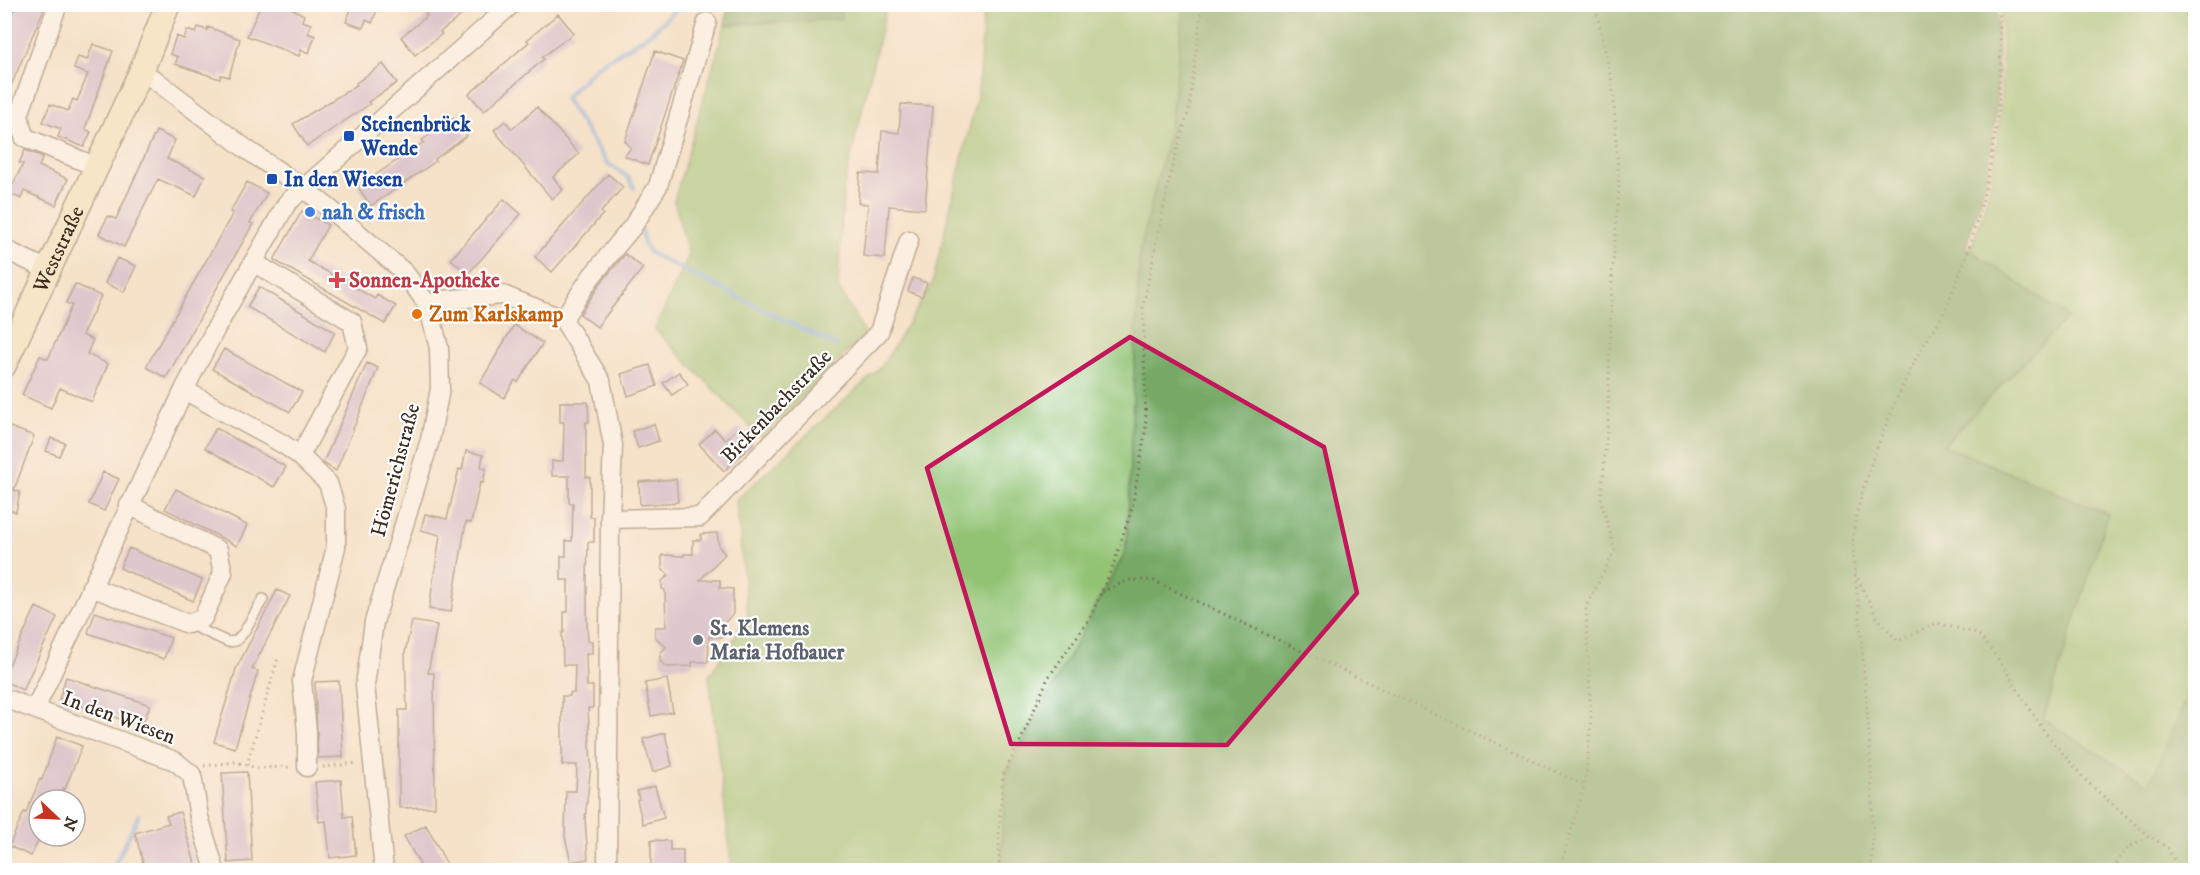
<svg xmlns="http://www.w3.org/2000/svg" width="2200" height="875" font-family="'IM FELL DW Pica',serif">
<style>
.green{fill:#92c373;stroke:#667648;stroke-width:1.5}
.forest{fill:#75a965;stroke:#586a42;stroke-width:1.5}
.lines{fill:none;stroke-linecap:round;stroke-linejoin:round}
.stream{stroke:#75abe3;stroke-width:4.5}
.building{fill:#c3a9d2}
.lane-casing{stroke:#7c6a5a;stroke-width:12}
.street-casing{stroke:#7c6a5a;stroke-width:21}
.secondary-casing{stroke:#7c6a5a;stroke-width:27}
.path{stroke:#7c6a5a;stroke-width:3;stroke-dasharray:1.5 4.5;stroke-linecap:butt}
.lane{stroke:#fff;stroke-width:9}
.street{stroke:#fff;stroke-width:18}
.secondary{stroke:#f7e8c3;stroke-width:24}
.marked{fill:none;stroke:#c2185b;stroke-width:4.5;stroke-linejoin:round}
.transit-dot{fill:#1a4fb4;stroke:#fff;stroke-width:2}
.shop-dot{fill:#3f7fe0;stroke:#fff;stroke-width:2}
.health-dot{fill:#e0444e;stroke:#fff;stroke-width:2}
.food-dot{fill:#e8710a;stroke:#fff;stroke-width:2}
.worship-dot{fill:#6b7280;stroke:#fff;stroke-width:2}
.labels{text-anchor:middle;stroke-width:4.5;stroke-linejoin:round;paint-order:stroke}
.transit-label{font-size:21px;font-weight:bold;fill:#164399;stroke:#fff;text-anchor:start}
.shop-label{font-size:21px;font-weight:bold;fill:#366cbe;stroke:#fff;text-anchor:start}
.street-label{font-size:21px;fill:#3b2a1e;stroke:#fff}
.health-label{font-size:21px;font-weight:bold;fill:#be3a42;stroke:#fff;text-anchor:start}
.food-label{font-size:21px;font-weight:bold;fill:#c56008;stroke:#fff;text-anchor:start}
.worship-label{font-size:21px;font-weight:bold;fill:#5b616d;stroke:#fff;text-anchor:start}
</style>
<rect width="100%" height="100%" fill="#fff"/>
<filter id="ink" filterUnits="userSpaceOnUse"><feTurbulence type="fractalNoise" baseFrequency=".0167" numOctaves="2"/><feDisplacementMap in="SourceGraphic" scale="12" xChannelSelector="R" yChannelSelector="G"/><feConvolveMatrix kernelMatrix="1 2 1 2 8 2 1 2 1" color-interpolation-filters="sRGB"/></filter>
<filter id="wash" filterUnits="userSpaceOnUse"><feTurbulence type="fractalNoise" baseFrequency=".008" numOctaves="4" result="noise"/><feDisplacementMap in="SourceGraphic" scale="24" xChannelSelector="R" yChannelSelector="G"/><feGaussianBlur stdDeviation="1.35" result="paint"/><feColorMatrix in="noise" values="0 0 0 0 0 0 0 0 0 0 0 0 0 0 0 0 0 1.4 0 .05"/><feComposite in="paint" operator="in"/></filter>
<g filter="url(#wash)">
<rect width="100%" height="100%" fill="#f6e1c9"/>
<path class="green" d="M840,5H887L843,191L838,286L865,334L761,438L655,329L689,255L674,201L725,25L840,19Z
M984,5H1184L1170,129L1140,250L1126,551L1008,771L1002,830V870H732L709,676L748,618L736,500L882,366L932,284L978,92Z
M2001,5H2195V678L2149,785L2043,720L2108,514L1943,445L2067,317L1970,250C2001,173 2004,86 2001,5Z"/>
<path class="forest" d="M728,5H840L841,19L725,25Z
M1184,5H1997C2000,65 1998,125 1985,185C1980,206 1972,226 1966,247L2068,317L1943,445L2108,514L2043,720L2149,785L2195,678V870H1002V830L1007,771L1126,551L1140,250L1170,129Z"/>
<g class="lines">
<path class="stream" d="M634,188L628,177L607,163L565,98L596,67L651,33L682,4
M641,229L644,244L650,253L837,346
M116,862L139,815"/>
</g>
<g id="blocks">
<path class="building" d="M18,4H46L4,102V30L13,9L15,10Z
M271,4H283L304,15L302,21L311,24L308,33L315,36L309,53L301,50L299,56L247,36L261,5L270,8Z
M353,4H372L371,8L377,10L372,23L366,20L363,28L346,22Z
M438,4H476L440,32L442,34L415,55L401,37L427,16L425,14Z
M558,14L574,33L542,57L544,59L484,111L469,94L529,42L527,40Z
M198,27L207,30L208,27L240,39L229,77L221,75L220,79L175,64L178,57L170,54L176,36L184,39L187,30L196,33Z
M93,44L113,51L85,129L91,132L84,147L58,137L61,129L43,122L50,104L68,111L73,99L77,101L88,74L74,69L78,57L87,60Z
M655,51L683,61L648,165L624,156L631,148L625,141Z
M383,64L397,83L368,102L370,104L307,146L293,124L357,85L356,83Z
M901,104L933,106L925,209L889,206L885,258L863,256L868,204L858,203L860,173L879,174L882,131L899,133Z
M537,107L579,154L553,177L563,190L552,199L494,130L505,121L512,129Z
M454,118L467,136L435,159L436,161L371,206L358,187L424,142L422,140Z
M156,131L175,140L167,159L205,176L196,196L158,179L124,247L99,234L108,216L116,219Z
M25,150L43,157L39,166L68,179L56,205L24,191L21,199L9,193L23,164L19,163Z
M608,174L623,187L601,212L603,214L552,272L535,257Z
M247,182L267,193L250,223L253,224L166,378L146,367L233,213L230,212Z
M504,199L521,214L468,274L451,259Z
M302,211L328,225L308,261L375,299L377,295L396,306L385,324L274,260Z
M625,254L643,268L597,327L580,314L600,284Z
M117,258L136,266L124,292L105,283Z
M913,278L927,283L922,297L908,291Z
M75,284L101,296L82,335L93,340L87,354L108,364L92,402L60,388L51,408L22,395L40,356L48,359L72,305L66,303Z
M259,287L335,332L325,352L247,307Z
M514,325L543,343L518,382L515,380L504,398L480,383Z
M224,349L302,392L290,412L212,369Z
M367,363L378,368L336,471L323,463Z
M650,365L657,386L628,396L621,374Z
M679,372L688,384L672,395L663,383Z
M560,402H588L589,422H586V477H590V517H594V542H588L587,579V622L588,641H592V654H586L587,686H593V708H588L591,765L585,819L588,859L571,862L565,837L566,791H576L577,765H562V696H570V693H574L575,665H563L562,633L564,632V612H568V580H561V556H566V541H572L573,503H569V476H552V461H563L564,422H560Z
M654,424L659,441L638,448L632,431Z
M10,427L34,436L14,490L20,492L16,512L7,509L4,511V440Z
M739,427L754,443L724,471L699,444L715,429L725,440Z
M216,428L286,467L274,487L205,448Z
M51,438L65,443L59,456L46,451Z
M466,451L483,455L481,467L486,468L483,483L480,482L471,523L466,522L451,612L429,609L440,535L421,530L425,514L447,519L459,469L462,470Z
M103,472L119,479L104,511L89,504Z
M676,479L678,502L640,505L639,482Z
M176,489L247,525L237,546L165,509Z
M717,533L719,547L725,554L700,580H720V588L733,589V614L725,622V633H722V637H709L708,662H692V666L666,667L660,661V653L666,647L655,637V627H666L665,590L662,589V581L669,575L662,569V555L684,556V554H693V540H701V534Z
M129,548L202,580L193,601L120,568Z
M277,590L290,596L252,669L258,671L235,748L214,742L236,669Z
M36,607L57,617L23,690L4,681V676Z
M95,612L171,638L164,659L88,633Z
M412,621L437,625L428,673H434L435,807L399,808V710H407L405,653Z
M66,677L150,705L142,726L59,699Z
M667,679L673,712L651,716L645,683Z
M339,681L343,757L318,758L315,682Z
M665,733L672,766L653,772L643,739Z
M57,736L82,746L65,789L63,788L58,800H39V839L31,856L9,846L24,812L26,813L40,779L42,780Z
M247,772L252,861L228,863L222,773Z
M341,780L344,817L352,816L356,855L330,858L326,821L319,822L315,782Z
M655,786L664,818L643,824L637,800L639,799L637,791Z
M180,812L197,870H145L135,833L169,823L166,816Z
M426,825L450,870H423L404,836Z
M651,840L670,841V850H683V870H651Z"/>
</g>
</g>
<g filter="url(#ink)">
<use href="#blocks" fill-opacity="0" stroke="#7c6a5a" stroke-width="1.5"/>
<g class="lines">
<defs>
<path id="lane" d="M188,624L228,642L236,641L244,632L263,599"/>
<path id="street" d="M58,4L19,115L24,137L97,167
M141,72L155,80L246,149L303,188L330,209L405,273L428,305L439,348L440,389L430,440L374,622L365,685L384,870
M4,249L48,270
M253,262L352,322L358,348L300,456
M428,305L442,300L503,295L563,319L601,381L613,445L610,519L607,870
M563,319L591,277L633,226L658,186L707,22
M184,390L283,444L300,456L328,483L336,509V547L302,681L307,732V767
M610,519L700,517L879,332L909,240
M91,587L188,624L203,618L223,573L218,550L129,505
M4,698L175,761L192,775L199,817L215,870
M35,709L184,390L216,328L287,203L512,4"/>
<g id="secondary">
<path id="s1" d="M4,365L141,72L168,4"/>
</g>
</defs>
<use href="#lane" class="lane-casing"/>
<use href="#street" class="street-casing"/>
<use href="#secondary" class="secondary-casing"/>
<path class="path" d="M1855,573L1876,616L1898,641L1937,623L1978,634L1999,660L2043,730L2087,782L2149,836
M1102,592L1129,580H1152L1584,785
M247,765L278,658
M204,766L236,762L257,768L292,767
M323,767L358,763
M999,870V827L1003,775L1025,731L1048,678L1090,618L1113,566L1132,508L1146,427L1143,307L1172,167L1189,110L1202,4
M1559,870L1585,785L1591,721L1586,607L1615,550L1601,500L1608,419L1612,276L1619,188L1613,88L1595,4
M1871,870C1876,787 1866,704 1860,621C1858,588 1849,556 1855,522C1865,473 1891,409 1913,364C1923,343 1940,324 1949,301C1990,202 2005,111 1999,4
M2115,870C2118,852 2133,844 2149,836L2168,848L2179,870"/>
<use href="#lane" class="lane"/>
<use href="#street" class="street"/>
<use href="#secondary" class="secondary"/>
</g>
</g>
<path d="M0 0H2200V875H0ZM1130,337L1324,447L1357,593L1227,745L1011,744L927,468Z" fill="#f6e1c9" fill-opacity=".55" fill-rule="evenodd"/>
<path class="marked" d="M1130,337L1324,447L1357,593L1227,745L1011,744L927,468Z"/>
<g class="transit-dot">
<rect x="343" y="130" width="12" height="12" rx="3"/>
<rect x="266" y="173" width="12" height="12" rx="3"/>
</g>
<circle class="shop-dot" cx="310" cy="212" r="6"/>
<path class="health-dot" d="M334 271h6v6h6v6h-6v6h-6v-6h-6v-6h6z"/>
<circle class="food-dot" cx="417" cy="314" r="6"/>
<circle class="worship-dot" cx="698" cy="640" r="6"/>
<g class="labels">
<g class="transit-label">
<text x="361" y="131">Steinenbrück<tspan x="361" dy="24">Wende</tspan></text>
<text x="284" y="186">In den Wiesen</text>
</g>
<g class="shop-label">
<text x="322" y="219">nah &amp; frisch</text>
</g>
<g class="street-label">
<text dy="7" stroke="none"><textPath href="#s1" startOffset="128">Weststraße</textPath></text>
<text transform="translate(776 406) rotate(-46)" y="7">Bickenbachstraße</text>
<text transform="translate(395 470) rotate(-75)" y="7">Hömerichstraße</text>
<text transform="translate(119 717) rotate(20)" y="7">In den Wiesen</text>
</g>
<g class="health-label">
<text x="349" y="287">Sonnen-Apotheke</text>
</g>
<g class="food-label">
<text x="429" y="321">Zum Karlskamp</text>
</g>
<g class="worship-label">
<text x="710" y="635">St. Klemens<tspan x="710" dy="24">Maria Hofbauer</tspan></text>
</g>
</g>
<rect width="2200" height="875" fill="none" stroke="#fff" stroke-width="24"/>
<g transform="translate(57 818) rotate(113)"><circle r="28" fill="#ffffff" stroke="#b1aaa5" stroke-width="1.5"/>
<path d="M0-4.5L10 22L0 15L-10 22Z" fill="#c8321e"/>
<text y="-9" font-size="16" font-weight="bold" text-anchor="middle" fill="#3b2a1e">N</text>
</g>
</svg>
